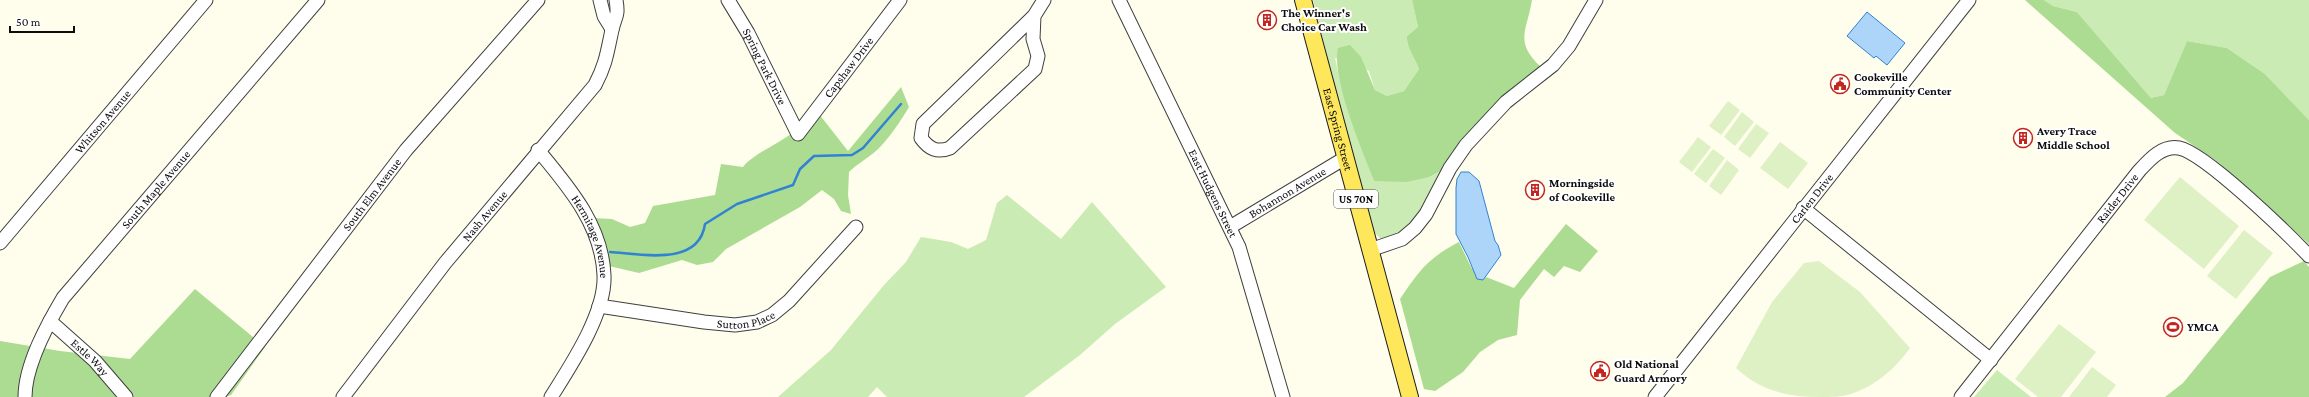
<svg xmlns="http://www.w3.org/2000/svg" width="2309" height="397" font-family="'Crimson Pro',serif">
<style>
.green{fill:#caebb3}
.forest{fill:#acdc92}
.pitch{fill:#def1c5}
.water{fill:#add5f9;stroke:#3182d3}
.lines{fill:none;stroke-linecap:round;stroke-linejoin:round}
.stream{stroke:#3182d3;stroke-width:2.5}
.minor-casing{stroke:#3f3f3f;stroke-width:15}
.major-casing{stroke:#1d1d1d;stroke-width:18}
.minor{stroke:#fff;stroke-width:13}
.major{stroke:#ffe75b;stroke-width:16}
.labels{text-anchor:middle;stroke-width:4;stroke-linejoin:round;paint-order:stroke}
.shield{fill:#fff;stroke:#555;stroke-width:1}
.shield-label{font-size:11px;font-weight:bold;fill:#0c0c0c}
.poi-label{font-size:12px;font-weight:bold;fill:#0c0c0c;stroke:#fff;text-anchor:start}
.street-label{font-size:12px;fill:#0c0c0c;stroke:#fff}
</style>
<rect width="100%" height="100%" fill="#fffdeb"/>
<path class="green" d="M1313,0H1412L1418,27L1407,36C1406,47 1415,58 1419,69L1404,91L1387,96L1375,90L1369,71L1335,58L1341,87L1374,181L1429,177L1441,171C1426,199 1415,233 1381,239L1371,229Z
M2044,0H2309V120L2265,74L2227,48L2187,41L2164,95L2151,98L2077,12L2053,6Z
M1007,195L1061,239L1092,202L1166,287L1115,324L1080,355L1024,397H887L877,387L868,397H778L831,350L884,285L906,262L921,237L951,242L968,249L986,240L997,203Z
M1997,370L2031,397H1974Z"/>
<path class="forest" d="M1412,0H1532C1527,31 1514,41 1540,66L1491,109L1449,157L1441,171L1429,177L1407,182L1374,181C1362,149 1331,79 1338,48L1350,45L1361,57L1375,90L1387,96L1404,91L1419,69C1415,58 1406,47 1407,36L1418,27Z
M2025,0H2044L2053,6L2077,12L2151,98L2164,95L2187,41L2227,48L2265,74L2309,120V244L2218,162L2175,133Z
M901,87L909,107C900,122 885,145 871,155C863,161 856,165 849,172L848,195L851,214L841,211L834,199L822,190L800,207L726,249L713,262L697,265L682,260L639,273L609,266L593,218L612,219L630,227L645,223L653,206L715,195L721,164L743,167C751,156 777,144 791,134L799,140L819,114L848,151Z
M1566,224L1598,251L1580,272L1564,266L1554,277L1544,269L1520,300L1517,335L1498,340L1480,352L1463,372L1435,391L1424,389L1400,299C1419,271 1428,258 1459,242L1471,267L1483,280L1486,277L1514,288Z
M2304,261L2309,267V397H2165L2183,383L2270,277Z
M195,289L265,347L231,395L225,397H0V341L60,351L130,359Z"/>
<path class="pitch" d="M1728,101L1740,110L1721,135L1709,126Z
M1742,112L1754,122L1735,146L1724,137Z
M1756,124L1769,133L1750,158L1738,149Z
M1698,137L1711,147L1692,172L1679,162Z
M1780,142L1808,163L1788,189L1760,168Z
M1713,149L1725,158L1706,183L1694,174Z
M1727,160L1739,170L1721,195L1709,186Z
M2180,177L2239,226L2204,269L2144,220Z
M2244,230L2273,253L2236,299L2207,276Z
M1819,261L1860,292L1910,348C1895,369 1875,386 1851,394C1841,397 1831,397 1820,397C1789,397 1760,391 1736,368L1772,302L1804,263Z
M2059,324L2096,352L2061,397H2038L2015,379Z
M2092,367L2116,385L2107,397H2069Z"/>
<path class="water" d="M1867,12L1905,43L1887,65L1876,56L1874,58L1847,36Z
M1461,172H1469L1479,181L1495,241L1498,245L1501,255L1483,280L1477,279L1468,257L1456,234V188L1457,179Z"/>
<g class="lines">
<path class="stream" d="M610,252C641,254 699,267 705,224L737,204L793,185L800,169L814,156L852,155L863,148L901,104"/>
<defs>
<g id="minor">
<path d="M600,0L604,16L612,29"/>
<path id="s1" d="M728,0L748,33L798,134L900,0"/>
<path id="s2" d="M1119,0L1239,247L1283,397"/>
<path d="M1034,16L1033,39L1038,56L1035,69L950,148C937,153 929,149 921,138L923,124L1034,16L1044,0"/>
<path id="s3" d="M538,150C568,186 602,225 604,275C606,313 571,365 551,397"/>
<path d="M1803,208L1991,360"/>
<path id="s4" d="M1230,227L1345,158"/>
<path id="s5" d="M0,243L206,0"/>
<path d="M1370,250L1402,239L1415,228L1426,214L1450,168L1466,145L1506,102L1553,65L1569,46L1596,0"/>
<path id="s6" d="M599,306L704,322L735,325L757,322L772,315L789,301L856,227"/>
<path id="s7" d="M50,321L95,361L126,397"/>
<path id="s8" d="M25,397C25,365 47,325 63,298L318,0"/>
<path id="s9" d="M217,397L406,150L538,0"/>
<path id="s10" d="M343,397L445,263L595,85C606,64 607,53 612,30C615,16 619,17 616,0"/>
<path id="s11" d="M1655,397L1969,0"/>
<path id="s12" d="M1961,397L2139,171C2149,160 2162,145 2179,148C2205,153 2288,234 2309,256"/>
</g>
<g id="major">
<path id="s13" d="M1303,0L1410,397"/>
</g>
</defs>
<use href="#minor" class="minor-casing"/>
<use href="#major" class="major-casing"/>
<use href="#minor" class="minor"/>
<use href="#major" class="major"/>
</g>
<defs>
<symbol id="building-ring" viewBox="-11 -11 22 22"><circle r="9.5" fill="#fff" stroke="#c2271e" stroke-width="1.5"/><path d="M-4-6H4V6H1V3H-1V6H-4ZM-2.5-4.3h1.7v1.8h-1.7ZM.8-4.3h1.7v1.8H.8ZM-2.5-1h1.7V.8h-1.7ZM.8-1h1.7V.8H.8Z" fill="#c2271e"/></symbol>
<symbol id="civic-ring" viewBox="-11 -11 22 22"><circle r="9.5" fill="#fff" stroke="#c2271e" stroke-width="1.5"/><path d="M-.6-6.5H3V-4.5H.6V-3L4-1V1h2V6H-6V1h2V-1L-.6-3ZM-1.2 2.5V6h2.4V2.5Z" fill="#c2271e"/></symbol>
<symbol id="stadium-ring" viewBox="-11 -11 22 22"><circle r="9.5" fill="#fff" stroke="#c2271e" stroke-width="1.5"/><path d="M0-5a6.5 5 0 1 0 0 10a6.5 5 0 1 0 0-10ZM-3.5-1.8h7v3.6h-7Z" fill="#c2271e"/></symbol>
</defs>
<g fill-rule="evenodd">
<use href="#building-ring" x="1256" y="9" width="22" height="22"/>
<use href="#civic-ring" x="1829" y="73" width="22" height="22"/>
<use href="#building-ring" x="2012" y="127" width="22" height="22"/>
<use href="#building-ring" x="1524" y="179" width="22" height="22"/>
<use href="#stadium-ring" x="2162" y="316" width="22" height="22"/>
<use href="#civic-ring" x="1589" y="360" width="22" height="22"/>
</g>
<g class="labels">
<rect class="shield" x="1334" y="190" width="44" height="18" rx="3"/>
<g class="shield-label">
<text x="1356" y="203">US 70N</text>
</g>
<g class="poi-label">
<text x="1281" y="17">The Winner's<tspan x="1281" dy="14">Choice Car Wash</tspan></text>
<text x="1854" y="81">Cookeville<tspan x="1854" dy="14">Community Center</tspan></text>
<text x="2037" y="135">Avery Trace<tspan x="2037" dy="14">Middle School</tspan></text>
<text x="1549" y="187">Morningside<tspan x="1549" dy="14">of Cookeville</tspan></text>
<text x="2187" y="331">YMCA</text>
<text x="1614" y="368">Old National<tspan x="1614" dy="14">Guard Armory</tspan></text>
</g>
<g class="street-label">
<text dy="4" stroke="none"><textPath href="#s1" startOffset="76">Spring Park Drive</textPath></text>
<text dy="4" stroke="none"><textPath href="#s1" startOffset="235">Capshaw Drive</textPath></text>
<text dy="4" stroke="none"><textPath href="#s5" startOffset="159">Whitson Avenue</textPath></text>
<text dy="4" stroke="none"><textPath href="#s13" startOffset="134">East Spring Street</textPath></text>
<text dy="4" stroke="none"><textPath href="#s8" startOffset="250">South Maple Avenue</textPath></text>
<text dy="4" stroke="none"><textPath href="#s4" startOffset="67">Bohannon Avenue</textPath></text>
<text dy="4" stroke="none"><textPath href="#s9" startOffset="255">South Elm Avenue</textPath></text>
<text dy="4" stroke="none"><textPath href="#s2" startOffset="215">East Hudgens Street</textPath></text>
<text dy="4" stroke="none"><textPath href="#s11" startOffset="253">Carlen Drive</textPath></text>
<text dy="4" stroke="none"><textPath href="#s12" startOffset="253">Raider Drive</textPath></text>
<text dy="4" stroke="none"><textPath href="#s10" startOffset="230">Nash Avenue</textPath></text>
<text dy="4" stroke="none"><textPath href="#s3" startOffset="103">Hermitage Avenue</textPath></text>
<text dy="4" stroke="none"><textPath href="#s6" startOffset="149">Sutton Place</textPath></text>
<text dy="4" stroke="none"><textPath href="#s7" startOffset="54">Estle Way</textPath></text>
</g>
</g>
<path d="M10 26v6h64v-6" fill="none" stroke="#0c0c0c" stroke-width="2"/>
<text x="16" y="26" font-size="12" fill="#0c0c0c" stroke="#ffffff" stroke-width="3" paint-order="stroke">50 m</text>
</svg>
